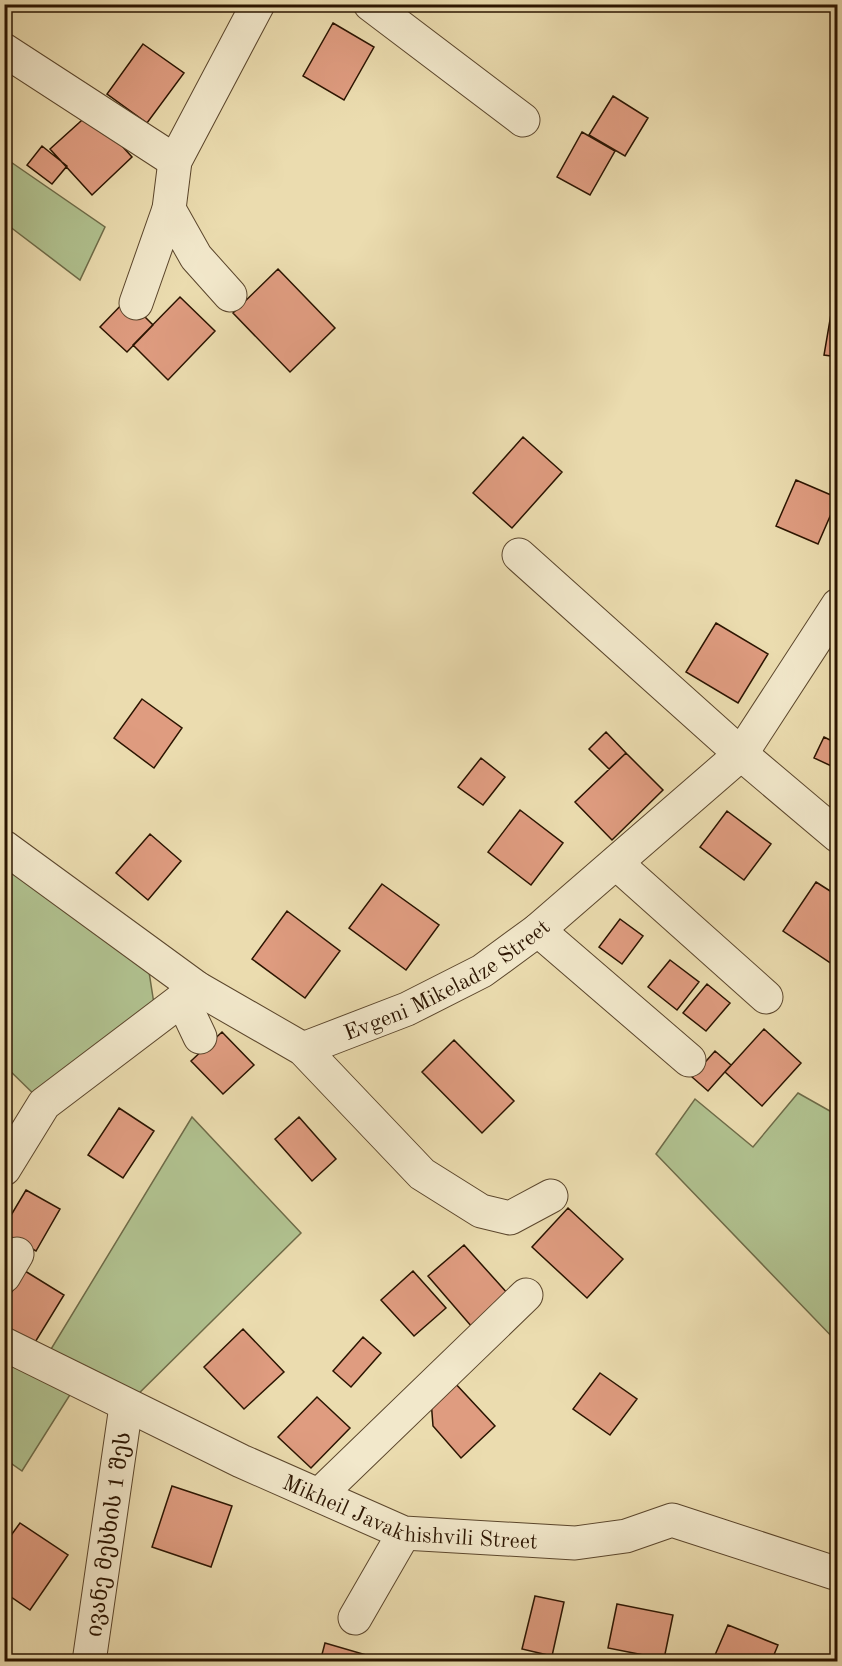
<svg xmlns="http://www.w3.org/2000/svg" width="842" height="1666" font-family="'Old Standard TT','Noto Serif Georgian',serif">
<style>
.green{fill:#b1c290;stroke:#6e6b48;stroke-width:1.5}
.building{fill:#df9c80;stroke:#2b1400;stroke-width:1.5}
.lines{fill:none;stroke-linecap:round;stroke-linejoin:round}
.minor-casing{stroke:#5b462c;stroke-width:35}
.minor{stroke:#f2e8cb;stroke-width:33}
.labels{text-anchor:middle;stroke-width:6;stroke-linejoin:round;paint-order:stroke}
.street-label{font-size:22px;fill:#2b1400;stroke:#f2e8cb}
</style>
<rect width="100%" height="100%" fill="#ebdcaf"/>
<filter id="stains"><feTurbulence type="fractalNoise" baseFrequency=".00333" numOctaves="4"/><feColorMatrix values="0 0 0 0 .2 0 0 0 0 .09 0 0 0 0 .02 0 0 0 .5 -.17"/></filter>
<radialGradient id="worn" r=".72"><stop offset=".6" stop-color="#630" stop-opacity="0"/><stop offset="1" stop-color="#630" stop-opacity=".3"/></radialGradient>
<path class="green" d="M5,158L105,227L80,280L5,223Z
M4,847L149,972L154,1004L44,1104L5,1066Z
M798,1093L837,1115V1342L656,1154L695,1099L753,1147Z
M192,1117L301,1233L126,1406L78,1382L22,1471L5,1459L4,1348L42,1364Z"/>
<path class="building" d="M333,23L374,47L344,100L303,76Z
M143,44L184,73L147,123L107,94Z
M613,96L648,118L625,156L589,135Z
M91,112L132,157L92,195L50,149Z
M582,132L615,151L590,195L557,177Z
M42,146L67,166L52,184L27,165Z
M278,269L335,328L290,372L233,313Z
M180,297L215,331L168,380L133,345Z
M127,299L153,325L127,352L100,327Z
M832,308L838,309V357L824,355Z
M523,437L562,472L512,528L473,493Z
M796,480L838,498L818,544L776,526Z
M716,623L768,654L738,703L686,672Z
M142,699L182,728L154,768L114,738Z
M606,732L626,753L609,769L589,749Z
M824,737L838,744V769L814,758Z
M626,753L663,790L612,840L575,802Z
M481,758L505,777L483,805L458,787Z
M520,810L563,843L531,885L488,852Z
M727,811L771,844L744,880L700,847Z
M150,834L181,861L148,900L116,873Z
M816,882L838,896V968L783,931Z
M382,884L439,925L406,970L349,928Z
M287,911L340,951L305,998L252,959Z
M620,919L643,936L622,964L599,947Z
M670,960L699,982L677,1010L648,987Z
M707,984L730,1003L706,1031L683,1013Z
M764,1029L801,1063L762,1106L725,1072Z
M222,1032L254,1065L223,1094L191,1061Z
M454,1040L514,1101L482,1133L422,1072Z
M715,1051L731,1065L708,1091L692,1077Z
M119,1108L154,1131L123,1178L88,1155Z
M299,1117L336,1159L312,1181L275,1139Z
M26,1190L60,1209L36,1251L4,1233V1227Z
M568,1208L623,1259L587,1298L532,1247Z
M464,1245L509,1295L472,1327L428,1276Z
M25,1271L64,1295L34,1344L4,1326V1304Z
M413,1271L446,1308L414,1336L381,1300Z
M243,1329L284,1372L244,1409L204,1367Z
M363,1337L381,1353L351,1387L333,1371Z
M600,1373L637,1399L610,1435L573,1409Z
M453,1381L495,1426L461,1458L433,1426L431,1400Z
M317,1397L350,1428L311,1468L278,1437Z
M172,1486L232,1506L211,1567L152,1547Z
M20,1523L68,1555L30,1610L4,1592V1545Z
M535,1596L564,1602L552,1656L522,1649Z
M617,1604L673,1615L664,1659L608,1648Z
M728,1625L778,1645L771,1662H712Z
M325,1643L387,1661V1662H320Z"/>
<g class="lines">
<defs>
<g id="minor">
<path d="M370,4L523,120"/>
<path d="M4,50L175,161"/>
<path d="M169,209L175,161L258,4"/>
<path d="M136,303L169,209L196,257L230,295"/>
<path d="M519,555L741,754L838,836"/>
<path d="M4,847L197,988L303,1049L422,1174L481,1211L510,1218L551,1196"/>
<path d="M616,863L766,997"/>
<path d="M538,930L689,1060"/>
<path d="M182,999L200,1037"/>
<path id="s1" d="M303,1049L407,1009L482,971L538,930L741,754L838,605"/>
<path d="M4,1169L44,1104L197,988"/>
<path d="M4,1276L17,1254"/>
<path id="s2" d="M4,1344L241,1461L404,1533L575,1543L626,1536L672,1520L838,1574"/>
<path d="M319,1495L526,1295"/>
<path d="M355,1618L404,1533"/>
<path id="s3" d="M89,1662L126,1406"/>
</g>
</defs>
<use href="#minor" class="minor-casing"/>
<use href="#minor" class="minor"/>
</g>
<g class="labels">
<g class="street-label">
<text dy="8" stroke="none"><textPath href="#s1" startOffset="160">Evgeni Mikeladze Street</textPath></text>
<text dy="8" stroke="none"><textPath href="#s2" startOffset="444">Mikheil Javakhishvili Street</textPath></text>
<text dy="8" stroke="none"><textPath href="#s3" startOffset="129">ივანე მესხის 1 შეს</textPath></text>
</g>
</g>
<rect width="842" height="1666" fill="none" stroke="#ebdcaf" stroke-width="24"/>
<rect x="6" y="6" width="830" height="1654" fill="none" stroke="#2b1400" stroke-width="3"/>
<rect x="12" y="12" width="818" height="1642" fill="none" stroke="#2b1400" stroke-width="1.5"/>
<rect width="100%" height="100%" filter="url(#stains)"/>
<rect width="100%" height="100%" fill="url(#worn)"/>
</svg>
